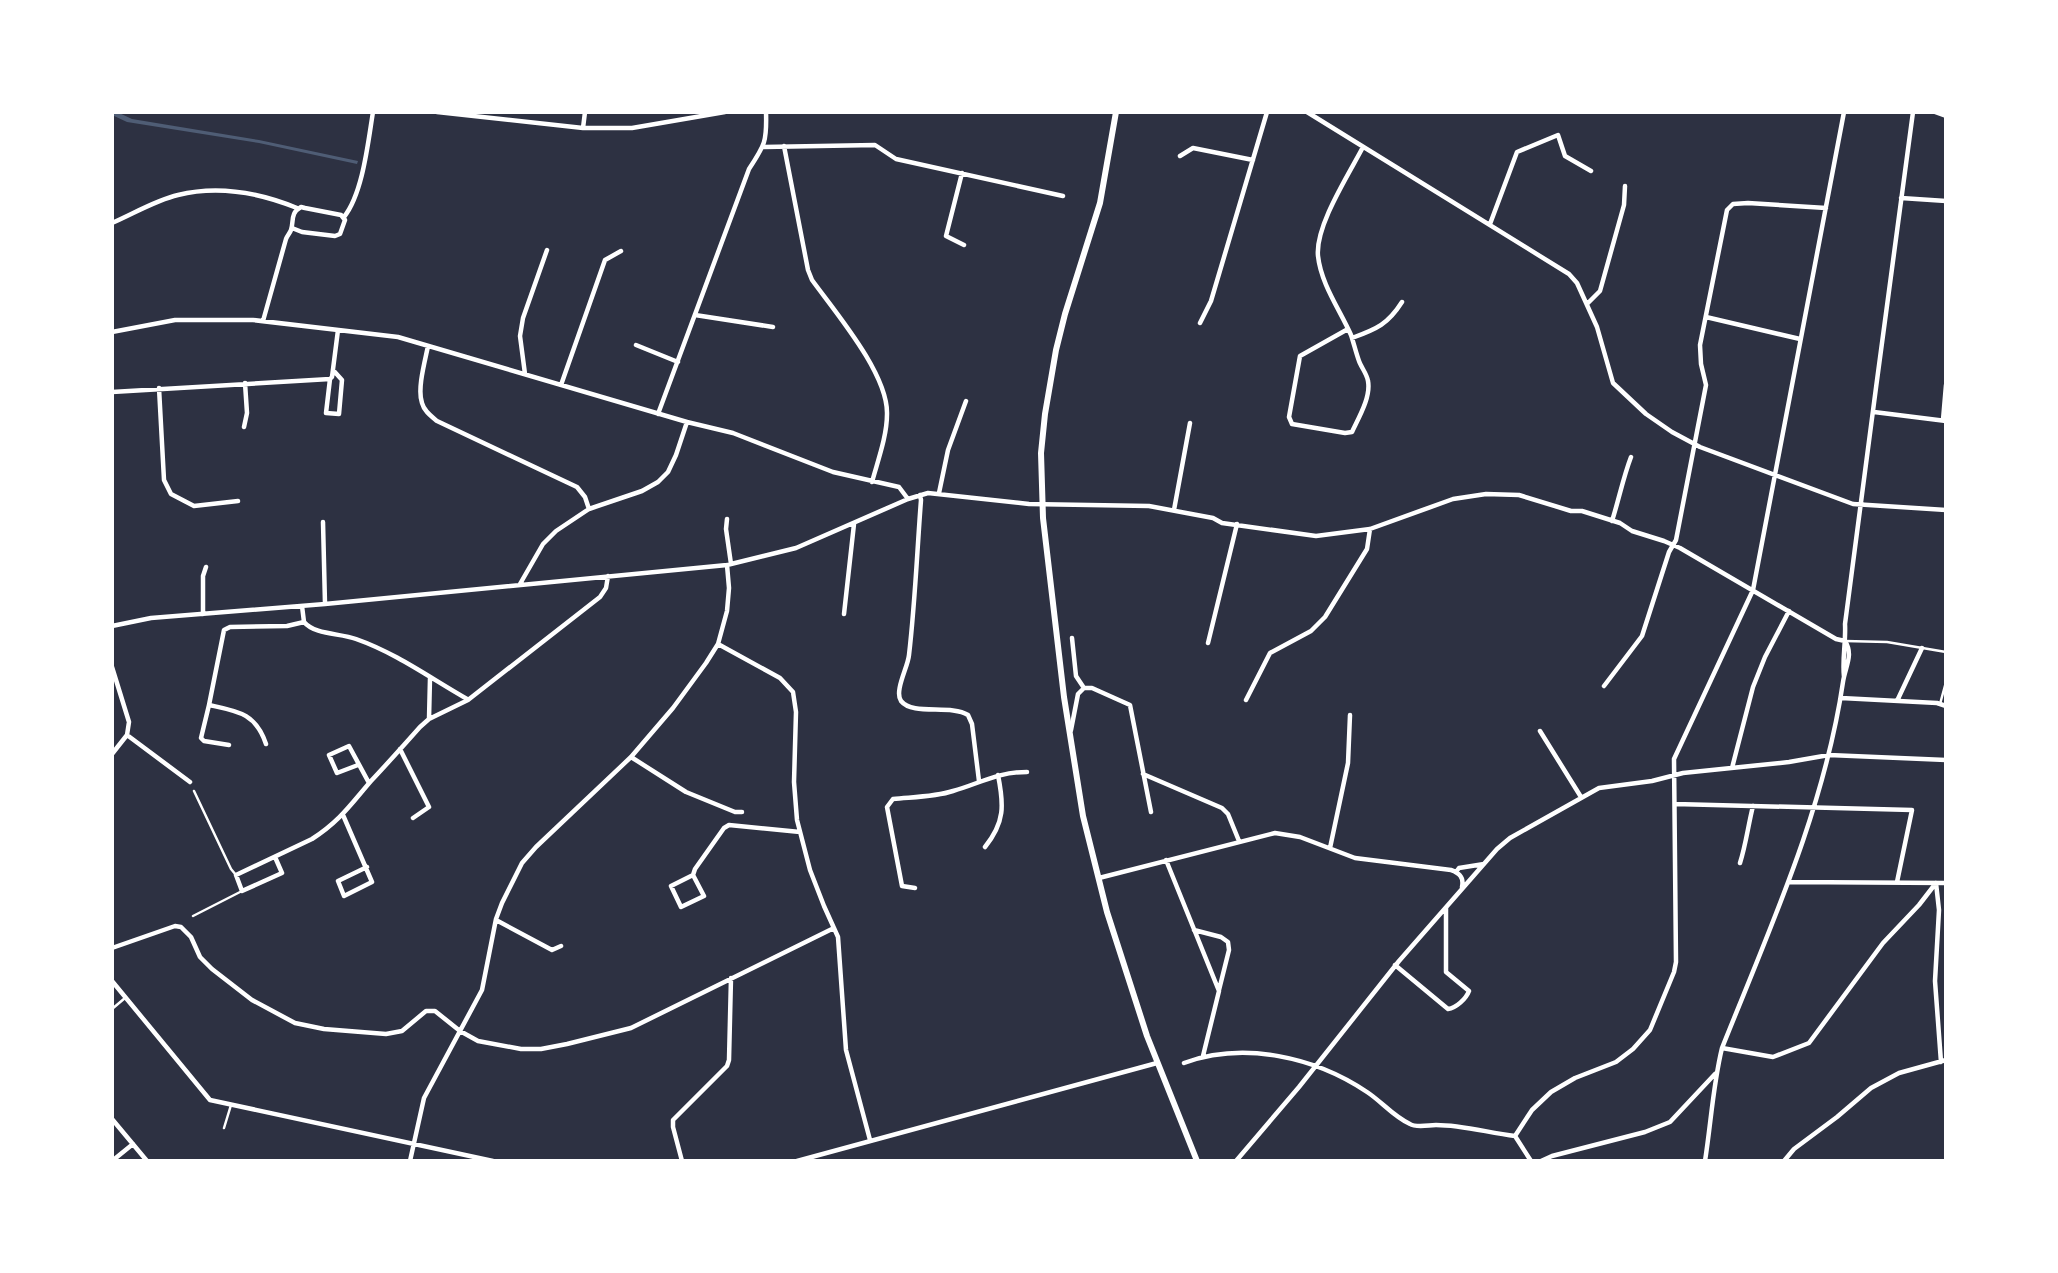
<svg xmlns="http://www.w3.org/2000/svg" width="2058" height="1273" font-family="'DM Sans',sans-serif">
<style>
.water{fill:#4f5d75}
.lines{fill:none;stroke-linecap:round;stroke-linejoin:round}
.service{stroke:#fff;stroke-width:2.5}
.minor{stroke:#fff;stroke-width:4.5}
.tertiary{stroke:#fff;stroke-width:6}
</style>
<rect width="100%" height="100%" fill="#2d3142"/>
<path class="water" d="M112,112H117L132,119L259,140L358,161L357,164L259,143L127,122L112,115Z"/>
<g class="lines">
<path class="service" d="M1845,641L1887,642L1946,652
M1940,704L1946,682
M194,791L231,869L236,875
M193,916L242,891
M112,1009L125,998
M224,1128L231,1105"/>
<path class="minor" d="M437,112L583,128H632L725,112
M1307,112L1569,274L1577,283L1597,327L1613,383L1646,414L1672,432L1700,447L1853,504L1946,510
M1935,112L1946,116
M583,128L585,112
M784,146L808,270L812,280C836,313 888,374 887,414C887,436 878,460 872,482
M764,147L875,145L896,159L1063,196
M1180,156L1193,148L1253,160
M962,173L946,236L964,245
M1901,198L1946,201
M344,217C363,193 368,142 373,112
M112,223C133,214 156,200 178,195C218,185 260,193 297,208
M1490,224L1517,152L1558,135L1565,156L1591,171
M1587,304L1600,291L1624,205L1625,186
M695,315L773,327
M1706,317L1800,339
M263,321L286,239C287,236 290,233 291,230C294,221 290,213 301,207L305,208L341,215L345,220L340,234L335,236L302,232L292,228
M1200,323L1211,301L1267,112
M1348,329L1300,356L1289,417L1292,424L1345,433L1352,432C1359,417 1371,397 1368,381C1367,374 1361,367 1359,361C1356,353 1354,344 1351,335C1340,310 1321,284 1318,256C1315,226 1349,174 1363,147
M112,332L175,320H253L398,337L687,422L733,433L833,472L899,487L908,499
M1352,338C1377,329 1388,324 1402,302
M636,345L678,362
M428,346C425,361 417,389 422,403C424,411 431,416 437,421L577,487L585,497L589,509
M525,374L520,336L523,318L547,250
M330,379L326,413L339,414L342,380L333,370
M561,385L605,260L621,251
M159,388L164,480L171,494L194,506L238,501
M112,392L330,379L332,377L338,330
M1874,412L1946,421
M658,414L749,169C765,145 767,141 766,112
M1943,420L1946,385
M244,427L247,413L245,383
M939,493L948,450L966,401
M920,495L921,500C917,552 915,604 909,655C908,667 894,691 901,701C913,716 950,704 968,715L972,724L979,781
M1174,510L1190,423
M727,519L726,529L731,564
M1612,521C1619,499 1623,478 1631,457
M323,522L325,604
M520,584L543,544L556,531L589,509L642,491L658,482L668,472L676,455L687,422
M302,606L304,622C315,635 340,633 356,639C396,653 430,678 467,699
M203,614V576L206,567
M844,614L854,524
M112,626L151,618L325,604L727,565L796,548L908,499L928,493L1029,504L1149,506L1213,518L1222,523L1316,536L1370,529L1453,499L1486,494L1519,495L1571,511H1582L1620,523L1632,531L1664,541L1680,548L1836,639L1845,641
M1072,638L1076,676L1084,688H1092L1130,705L1151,812
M1208,643L1237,524
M718,644L780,678L793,692L796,712L794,782L797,820L810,870L824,906L838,937L846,1050L870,1140
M112,667L129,722L127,735L112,754
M1844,677C1842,659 1846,642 1845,624C1867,453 1890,283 1913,112
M1604,686L1642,636L1669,552L1676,540L1706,385L1701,364L1700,345L1727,210L1733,204L1748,203L1826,208
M1841,698L1937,703L1946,706
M1246,700L1270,653L1311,631L1325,617L1367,549L1370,529
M1897,701L1922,648
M209,705L201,738L204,741L229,745
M429,719L430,678
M1071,730L1078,694L1084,688
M1540,731L1581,797
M127,735L190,782
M266,744C256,713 237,711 209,705L224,630L230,627L287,626L304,622
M400,749L429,807L413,818
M631,757L686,792L735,812H742
M358,765L337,773L329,755L349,746L369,783
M1732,768L1753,687L1765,657L1789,611
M1143,774L1222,808L1228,814L1239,841
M1675,804L1912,810L1897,882
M343,815L372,882L344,896L338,881L367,867
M985,847C1005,822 1004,805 998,775
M1330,848L1348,763L1350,715
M275,857L282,873L242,891L236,875L312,839C340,821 351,804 371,781C388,763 404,745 420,727L429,719L468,700L600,597L606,588L608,576
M1166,860L1219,991L1203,1056
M1740,863C1746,844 1748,826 1753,806
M1456,872L1459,868L1484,864
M693,875L704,896L681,907L671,886L693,875L695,869L724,828L729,825L800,832
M1099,878L1275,833L1300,837L1355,858L1451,870C1460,873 1464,878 1462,887
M1789,882L1946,883
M1936,883L1939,910L1935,981L1941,1062
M915,888L902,886L887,807L893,799C913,797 935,797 953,791C981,783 997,772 1027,772
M496,920L552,950L561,946
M1194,930L1221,937L1228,942L1229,950L1219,990
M112,948L175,926L181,927L191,937L200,957L212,969L252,1000L295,1023L324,1029L386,1034L402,1031L426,1011H435L460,1031L478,1041L521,1049H541L567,1044L631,1028L834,928
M1395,965L1448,1009C1456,1008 1466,999 1469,991L1446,972V908
M112,981L210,1100L493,1161
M1722,1048L1773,1057L1809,1043L1883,943L1919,905L1936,883
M1184,1063C1244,1041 1315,1057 1367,1092C1381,1101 1394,1117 1410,1124C1416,1128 1429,1125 1436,1125C1463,1125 1489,1133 1515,1136
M112,1119L147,1161
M1515,1136L1532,1110L1551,1092L1575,1078L1616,1062L1633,1049L1650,1030L1674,972L1676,962L1674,759L1753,590L1844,112
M1515,1136L1531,1161
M112,1161L133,1144
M410,1161L424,1098L482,990L496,919L502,903L522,863L536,847L631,757L673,708L706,663L718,644L727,611L729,588L727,565
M682,1161L673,1127V1120L727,1066L729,1060L731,978
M797,1161L1157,1063
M1236,1161L1299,1087L1399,961L1497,849L1510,838L1599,788L1652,781L1683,773L1789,762L1829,755L1946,760
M1541,1161L1552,1156L1645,1132L1670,1122L1715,1074
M1705,1161C1711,1123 1713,1085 1722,1048C1770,928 1824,810 1843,682C1845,667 1854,655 1845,641
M1784,1161L1794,1149L1837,1117L1871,1088L1899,1073L1946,1060"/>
<path class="tertiary" d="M1116,112L1100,203L1065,314L1056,350L1045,414L1041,453L1043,518L1064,697L1083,816L1107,912L1147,1036L1197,1161"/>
</g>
<rect width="2058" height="1273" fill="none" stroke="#ffffff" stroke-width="228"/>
</svg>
